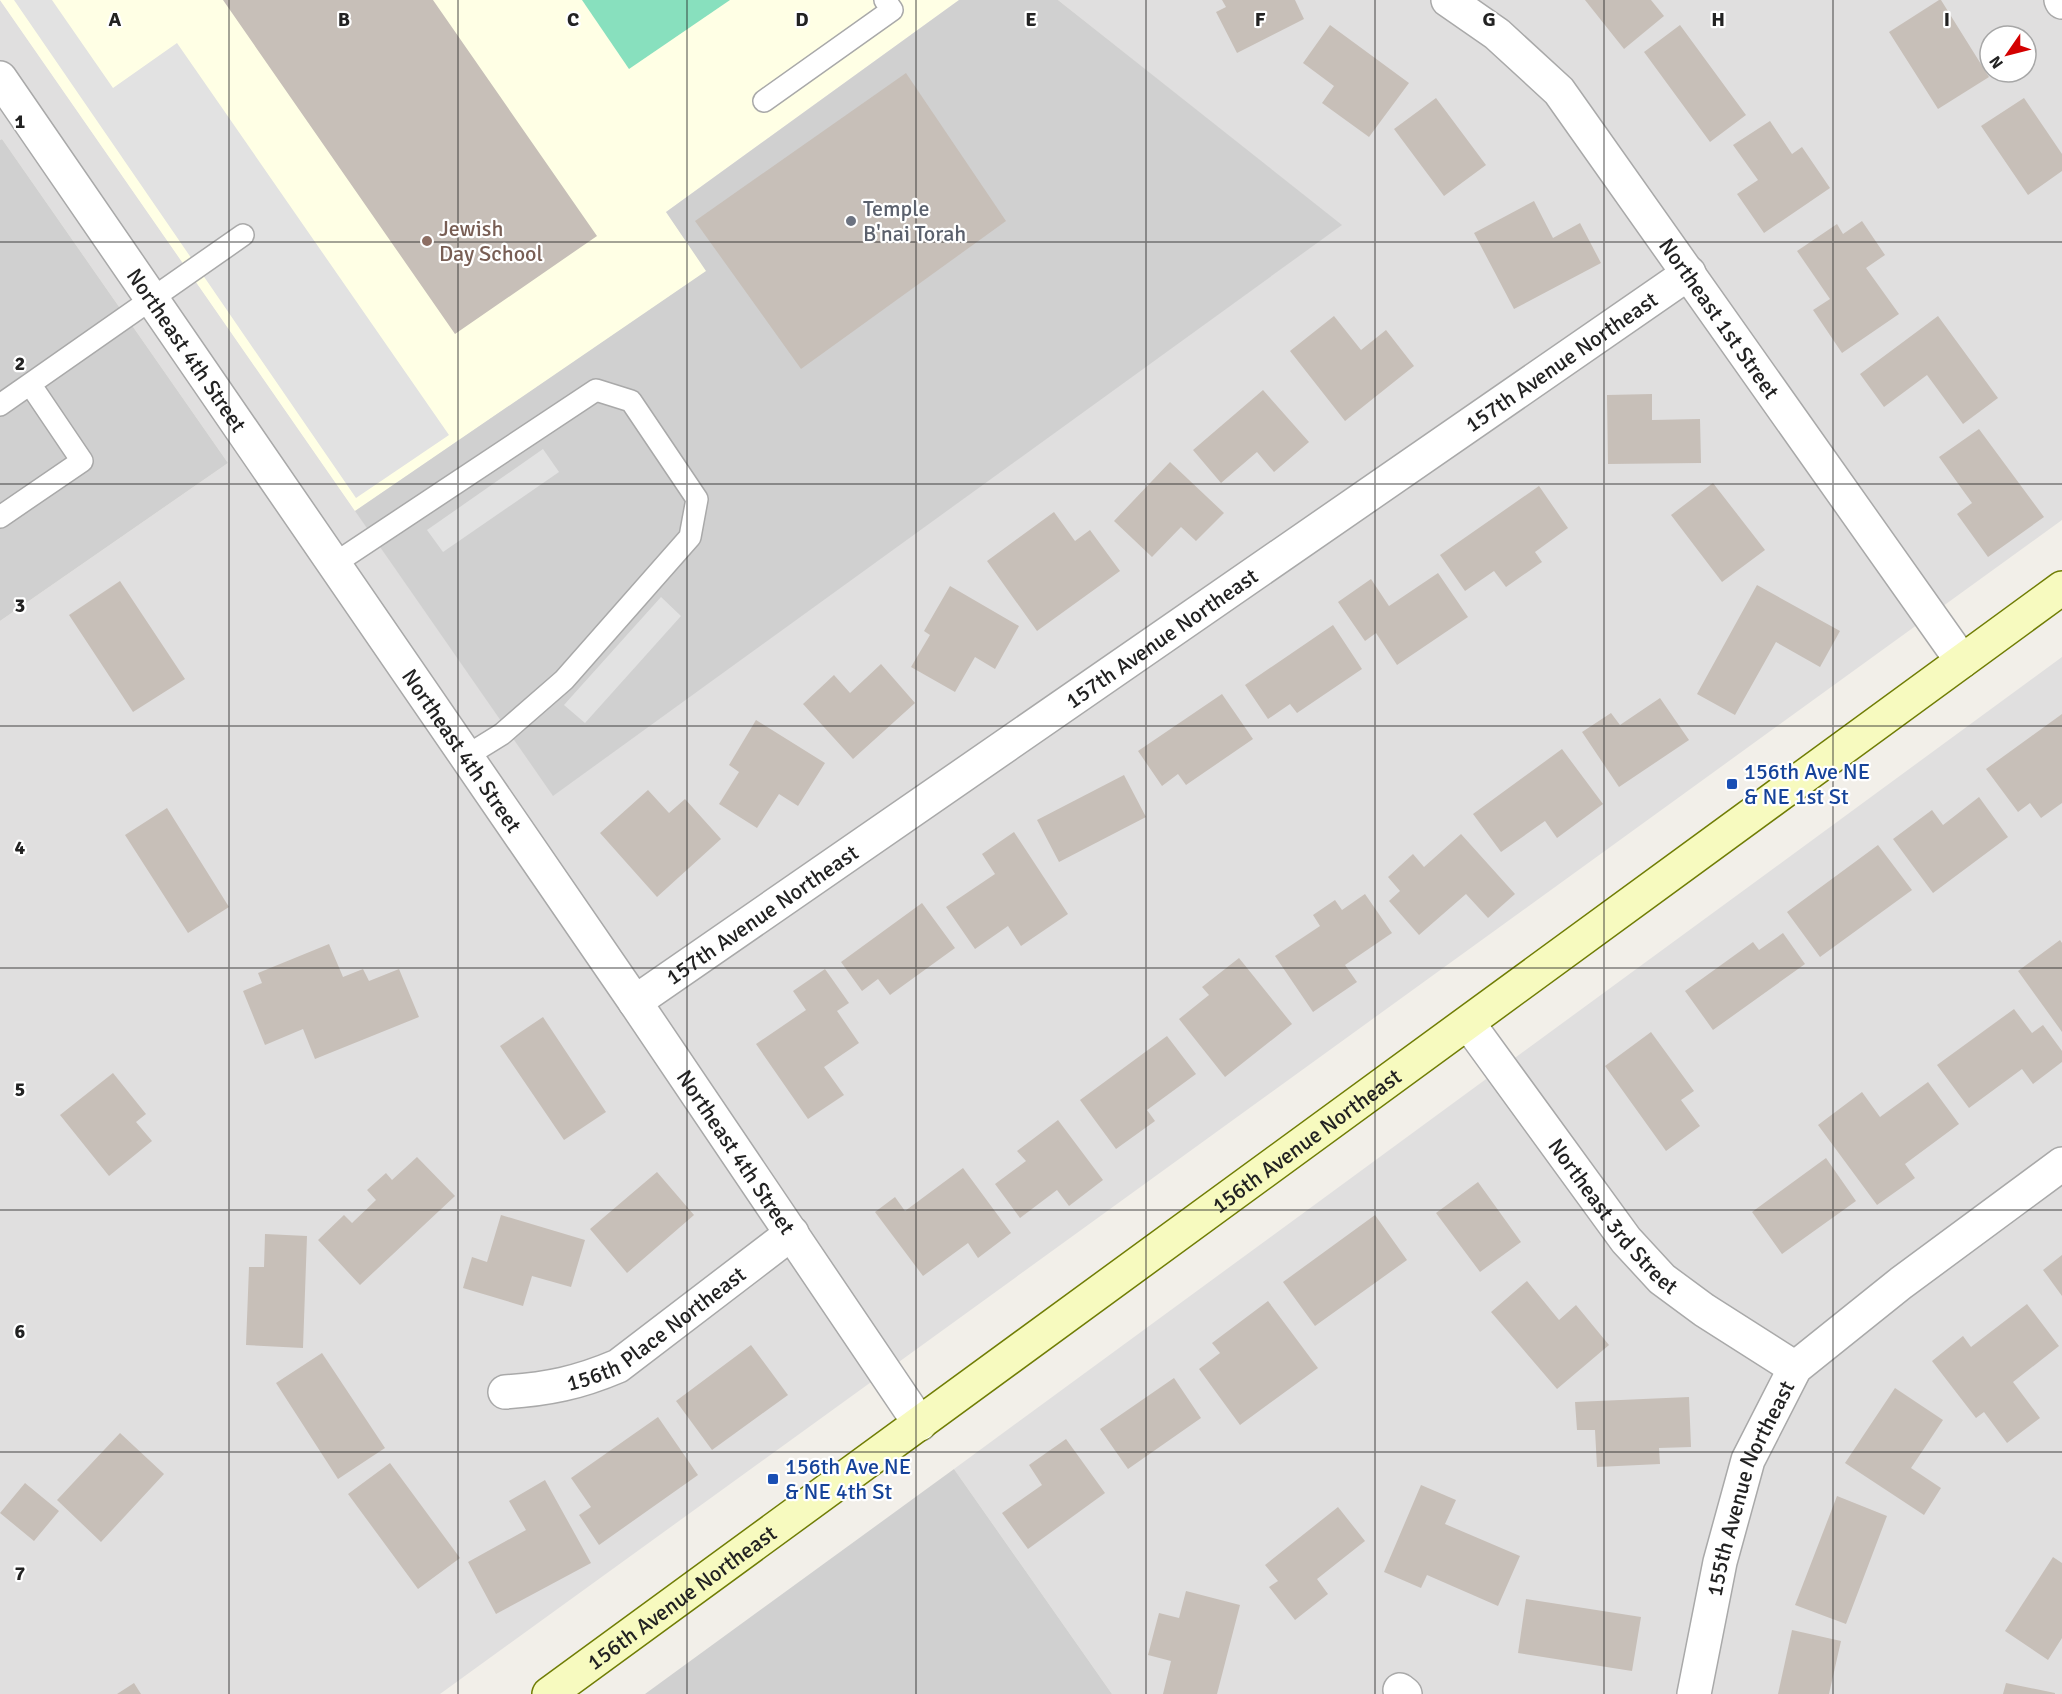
<svg xmlns="http://www.w3.org/2000/svg" width="2062" height="1694" font-family="Signika,sans-serif">
<style>
.residential{fill:#e0dfdf;fill-rule:evenodd}
.education{fill:#ffffe5}
.religious{fill:#d0d0d0}
.pitch{fill:#88e0be}
.parking{fill:#e2e2e2}
.building{fill:#c7bfb8}
.lines{fill:none;stroke-linecap:round;stroke-linejoin:round}
.lane-casing{stroke:#a9a9a9;stroke-width:24}
.street-casing{stroke:#a9a9a9;stroke-width:36}
.secondary-casing{stroke:#707d05;stroke-width:36}
.lane{stroke:#fff;stroke-width:21}
.street{stroke:#fff;stroke-width:33}
.secondary{stroke:#f7fabf;stroke-width:33}
.grid{fill:none;stroke:#222;stroke-width:1.5;stroke-opacity:0.55}
.worship-dot{fill:#6b7280;stroke:#fff;stroke-width:2}
.education-dot{fill:#8d6e63;stroke:#fff;stroke-width:2}
.transit-dot{fill:#1a4fb4;stroke:#fff;stroke-width:2}
.labels{text-anchor:middle;stroke-width:4.5;stroke-linejoin:round;paint-order:stroke}
.worship-label{font-size:22px;fill:#5b616d;stroke:#fff;text-anchor:start}
.education-label{font-size:22px;fill:#785e54;stroke:#fff;text-anchor:start}
.street-label{font-size:22px;fill:#222;stroke:#fff}
.transit-label{font-size:22px;fill:#164399;stroke:#fff;text-anchor:start}
.grid-label{font-size:20px;text-anchor:middle;font-weight:bold;fill:#222;stroke:#fff;stroke-width:4.5;stroke-linejoin:round;paint-order:stroke}
</style>
<rect width="100%" height="100%" fill="#f2efe9"/>
<path class="residential" d="M0,0L553,795L1341,225L1058,0H2062V520L440,1694H0V621L228,463L2,139L0,140ZM1990,36H2026V72H1990Z
M2062,657V1694H1112L954,1469Z"/>
<path class="education" d="M0,0H959L666,212L707,271L355,511Z"/>
<path class="religious" d="M959,0H1058L1342,225L553,796L355,511L706,271L666,212Z
M2,139L228,463L0,621V140Z
M954,1469L1112,1694H645Z"/>
<path class="pitch" d="M582,0H730L629,69Z"/>
<path class="parking" d="M14,0H52L113,88L177,43L449,435L356,498Z
M543,449L559,472L443,552L427,530Z
M661,597L681,616L585,723L564,705Z"/>
<path class="building" d="M223,0H433L597,236L455,334Z
M1222,0H1295L1304,19L1237,53L1216,12L1226,7Z
M1585,0H1651L1664,16L1624,49Z
M1939,0H1941L1989,77L1938,109L1889,32Z
M1330,25L1409,83L1369,137L1322,103L1334,86L1303,63Z
M1680,25L1746,115L1710,142L1644,52Z
M906,73L1006,221L801,369L695,221Z
M1436,98L1486,165L1444,196L1394,129Z
M2024,98L2062,154V171L2028,195L1981,126Z
M1770,121L1792,154L1802,147L1830,188L1764,233L1737,194L1758,180L1733,145Z
M1534,201L1553,238L1580,223L1601,263L1514,309L1474,233Z
M1862,221L1885,255L1866,268L1899,314L1842,353L1813,310L1830,299L1797,251L1837,224L1843,234Z
M1334,316L1361,350L1386,330L1414,366L1345,421L1290,351Z
M1938,316L1998,398L1963,424L1927,375L1884,407L1860,374Z
M1263,390L1309,442L1274,472L1257,452L1221,483L1193,450Z
M1652,394V420L1700,419L1701,463L1608,464L1607,395Z
M1979,429L2044,517L1988,557L1957,514L1972,503L1939,457Z
M1170,462L1224,513L1196,541L1181,527L1152,557L1114,521Z
M1713,483L1765,550L1722,582L1671,515Z
M1539,486L1568,528L1535,552L1542,562L1506,587L1494,571L1465,591L1440,555Z
M1054,512L1075,541L1090,530L1120,571L1037,631L987,561Z
M1438,573L1468,617L1397,665L1376,633L1365,641L1338,602L1371,579L1389,606Z
M120,581L185,679L133,712L69,615Z
M1757,585L1840,631L1820,667L1776,642L1735,715L1697,694Z
M950,586L1019,626L995,669L975,657L955,692L911,667L930,635L924,631Z
M1333,625L1362,669L1297,713L1290,704L1268,719L1245,685Z
M881,664L915,703L853,759L803,704L834,675L850,693Z
M1222,694L1253,739L1186,785L1178,774L1162,786L1138,751Z
M1660,698L1689,740L1619,787L1582,732L1611,713L1620,725Z
M2062,714V803L2041,818L2030,803L2018,812L1986,769Z
M756,720L825,763L798,806L779,794L757,828L719,804L739,772L729,765Z
M1562,749L1603,804L1557,838L1545,821L1501,852L1473,814Z
M1124,775L1146,817L1059,862L1037,820Z
M648,790L669,813L685,799L721,839L657,897L600,833Z
M1979,797L2008,837L1933,893L1893,839L1932,810L1943,825Z
M167,808L229,907L188,933L125,835Z
M1014,832L1068,914L1021,946L1008,926L975,949L946,907L995,874L982,854Z
M1461,834L1515,894L1488,918L1466,894L1419,935L1389,901L1400,891L1388,877L1413,854L1424,867Z
M1878,845L1912,890L1820,957L1787,912Z
M1365,894L1392,933L1345,965L1357,982L1313,1012L1275,956L1320,926L1313,915L1335,900L1342,910Z
M922,903L955,948L890,995L878,979L862,991L841,962Z
M1783,933L1805,964L1713,1030L1685,991L1753,942L1759,950Z
M2060,940L2062,943V1032L2018,971Z
M329,944L343,977L363,969L369,981L399,969L419,1017L315,1059L303,1029L265,1045L243,991L262,983L258,973Z
M1239,958L1292,1024L1225,1077L1179,1019L1209,995L1202,987Z
M825,969L849,1003L837,1011L859,1043L824,1067L844,1095L808,1119L756,1044L806,1010L793,991Z
M2014,1009L2032,1033L2043,1025L2062,1051V1062L2033,1084L2022,1069L1969,1108L1937,1065Z
M543,1017L606,1112L564,1140L500,1046Z
M1651,1032L1694,1091L1681,1100L1700,1126L1666,1151L1605,1066Z
M1167,1036L1196,1074L1147,1110L1155,1121L1116,1149L1080,1100Z
M113,1073L146,1114L136,1122L152,1141L109,1176L60,1115Z
M1928,1082L1959,1124L1905,1164L1915,1178L1877,1205L1818,1125L1862,1092L1880,1117Z
M1058,1120L1103,1180L1069,1206L1057,1190L1020,1218L995,1184L1026,1161L1017,1151Z
M417,1157L455,1196L360,1285L318,1240L344,1215L352,1223L376,1200L367,1190L386,1173L392,1180Z
M1826,1158L1856,1201L1782,1254L1752,1212Z
M963,1168L1011,1233L978,1258L968,1243L923,1276L875,1212L895,1197L905,1211Z
M657,1172L694,1215L627,1273L590,1229Z
M1478,1182L1521,1242L1480,1272L1436,1213Z
M501,1215L585,1240L571,1287L532,1276L523,1306L463,1288L472,1257L487,1262Z
M1375,1215L1407,1260L1315,1326L1283,1282Z
M265,1234L307,1236L303,1348L246,1345L249,1267H264Z
M2062,1255V1296L2043,1270Z
M1527,1281L1559,1320L1576,1305L1609,1345L1557,1389L1491,1312Z
M1268,1301L1318,1368L1240,1425L1199,1369L1220,1353L1212,1343Z
M2027,1304L2059,1346L2013,1382L2040,1418L2007,1443L1984,1412L1976,1418L1932,1361L1963,1336L1971,1347Z
M751,1345L788,1395L712,1450L676,1401Z
M322,1353L385,1448L338,1479L276,1383Z
M1174,1378L1201,1418L1128,1469L1100,1429Z
M1895,1388L1943,1420L1911,1468L1941,1488L1924,1515L1845,1463Z
M1689,1397L1691,1447L1659,1448L1660,1464L1597,1467L1595,1430H1577L1575,1402Z
M658,1417L698,1475L599,1545L579,1515L591,1507L571,1478Z
M120,1433L164,1474L101,1542L57,1500Z
M1066,1439L1105,1493L1028,1549L1002,1513L1042,1485L1029,1465Z
M390,1463L460,1558L418,1589L348,1494Z
M545,1480L591,1563L496,1614L468,1562L526,1530L509,1501Z
M25,1483L59,1511L34,1541L0,1513Z
M1421,1485L1456,1500L1445,1524L1520,1556L1498,1606L1427,1575L1421,1588L1384,1572Z
M1837,1496L1887,1516L1846,1624L1795,1605Z
M1338,1507L1365,1541L1317,1579L1328,1594L1295,1620L1269,1587L1278,1581L1265,1565Z
M2053,1557L2062,1563V1638L2048,1660L2005,1631Z
M1186,1591L1240,1605L1217,1694H1163L1171,1661L1148,1655L1159,1613L1179,1618Z
M1526,1599L1641,1617L1632,1671L1518,1653Z
M1792,1630L1841,1641L1829,1694H1778Z
M134,1683L141,1694H117Z
M2006,1683L2055,1693V1694H2003Z"/>
<g class="lines">
<defs>
<path id="lane" d="M764,101L892,10L885,0
M30,384L243,235
M0,405L30,384L82,461L0,517
M334,564L596,390L631,401L697,499L690,537L564,680L502,734L465,757"/>
<g id="street">
<path id="s1" d="M1448,0L1497,34L1559,91L1962,661"/>
<path d="M2061,0L2062,2"/>
<path id="s2" d="M0,78L635,1002L920,1424"/>
<path id="s3" d="M635,1002L1689,273"/>
<path id="s4" d="M1468,1023L1626,1240L1662,1279L1704,1310L1795,1368"/>
<path id="s5" d="M505,1392C548,1389 578,1383 618,1366L792,1233"/>
<path d="M1400,1690L1405,1694"/>
<path id="s6" d="M1694,1694L1720,1562L1748,1460L1795,1368L1901,1283L2062,1164"/>
</g>
<g id="secondary">
<path id="s7" d="M549,1694L2062,588"/>
</g>
</defs>
<use href="#lane" class="lane-casing"/>
<use href="#street" class="street-casing"/>
<use href="#secondary" class="secondary-casing"/>
<use href="#lane" class="lane"/>
<use href="#street" class="street"/>
<use href="#secondary" class="secondary"/>
</g>
<path class="grid" d="M229,0V1694M458,0V1694M687,0V1694M916,0V1694M1146,0V1694M1375,0V1694M1604,0V1694M1833,0V1694M0,242H2062M0,484H2062M0,726H2062M0,968H2062M0,1210H2062M0,1452H2062"/>
<circle class="worship-dot" cx="851" cy="221" r="6"/>
<circle class="education-dot" cx="427" cy="241" r="6"/>
<g class="transit-dot">
<rect x="1726" y="778" width="12" height="12" rx="3"/>
<rect x="767" y="1473" width="12" height="12" rx="3"/>
</g>
<g class="labels">
<g class="worship-label">
<text x="863" y="216">Temple<tspan x="863" dy="25">B'nai Torah</tspan></text>
</g>
<g class="education-label">
<text x="439" y="236">Jewish<tspan x="439" dy="25">Day School</tspan></text>
</g>
<g class="street-label">
<text dy="8" stroke="none"><textPath href="#s1" startOffset="422">Northeast 1st Street</textPath></text>
<text dy="8" stroke="none"><textPath href="#s2" startOffset="330">Northeast 4th Street</textPath></text>
<text dy="8" stroke="none"><textPath href="#s3" startOffset="1126">157th Avenue Northeast</textPath></text>
<text dy="8" stroke="none"><textPath href="#s3" startOffset="640">157th Avenue Northeast</textPath></text>
<text dy="8" stroke="none"><textPath href="#s2" startOffset="816">Northeast 4th Street</textPath></text>
<text dy="8" stroke="none"><textPath href="#s3" startOffset="154">157th Avenue Northeast</textPath></text>
<text dy="8" stroke="none"><textPath href="#s7" startOffset="938">156th Avenue Northeast</textPath></text>
<text dy="8" stroke="none"><textPath href="#s2" startOffset="1302">Northeast 4th Street</textPath></text>
<text dy="8" stroke="none"><textPath href="#s4" startOffset="242">Northeast 3rd Street</textPath></text>
<text dy="8" stroke="none"><textPath href="#s5" startOffset="168">156th Place Northeast</textPath></text>
<text dy="8" stroke="none"><textPath href="#s6" startOffset="214">155th Avenue Northeast</textPath></text>
<text dy="8" stroke="none"><textPath href="#s7" startOffset="164">156th Avenue Northeast</textPath></text>
</g>
<g class="transit-label">
<text x="1744" y="779">156th Ave NE<tspan x="1744" dy="25">&amp; NE 1st St</tspan></text>
<text x="785" y="1474">156th Ave NE<tspan x="785" dy="25">&amp; NE 4th St</tspan></text>
</g>
</g>
<g class="grid-label">
<text x="115" y="26">A</text>
<text x="344" y="26">B</text>
<text x="573" y="26">C</text>
<text x="802" y="26">D</text>
<text x="1031" y="26">E</text>
<text x="1260" y="26">F</text>
<text x="1489" y="26">G</text>
<text x="1718" y="26">H</text>
<text x="1947" y="26">I</text>
<text x="20" y="128">1</text>
<text x="20" y="370">2</text>
<text x="20" y="612">3</text>
<text x="20" y="854">4</text>
<text x="20" y="1096">5</text>
<text x="20" y="1338">6</text>
<text x="20" y="1580">7</text>
</g>
<g transform="translate(2008 54) rotate(235)"><circle r="28" fill="#ffffff" stroke="#a7a7a7" stroke-width="1.5"/>
<path d="M0-4.5L10 22L0 15L-10 22Z" fill="#d40000"/>
<text y="-9" font-size="16" font-weight="bold" text-anchor="middle" fill="#222222">N</text>
</g>
</svg>
